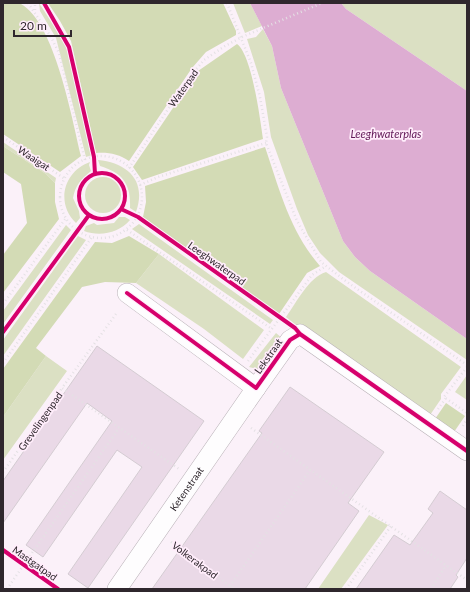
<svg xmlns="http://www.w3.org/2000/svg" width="470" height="592" font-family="Lato,sans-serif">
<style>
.green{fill:#dbe0c3}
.forest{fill:#d3dbb5}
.water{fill:#ddadd2}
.building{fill:#ead9e7;stroke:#d4ccd2}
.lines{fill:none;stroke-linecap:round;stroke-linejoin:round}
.minor-casing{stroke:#b8b0b6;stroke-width:20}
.path{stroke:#e4e1e4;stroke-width:2.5;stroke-dasharray:1 3;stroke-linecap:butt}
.minor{stroke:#fefdfe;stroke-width:19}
.cycleway-casing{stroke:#ffedfb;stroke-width:6}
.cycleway{stroke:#d6006c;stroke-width:4}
.labels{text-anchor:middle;stroke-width:3.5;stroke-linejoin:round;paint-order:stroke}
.street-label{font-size:10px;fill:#2f272d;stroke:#ffedfb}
.water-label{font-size:11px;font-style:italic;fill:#611656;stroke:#ffedfb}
</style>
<rect width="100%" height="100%" fill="#fbf1f9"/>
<path class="green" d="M39,3L63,40L68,52L92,155L86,157L56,38L40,11Z
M233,3H250L262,26L245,33Z
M341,3H467V91L346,9Z
M263,29L272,46L281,88L343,241L355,257L370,271L467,339V360L339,272L320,253L308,235L297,209L271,137L264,92L247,39L256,37Z
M3,142L56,178L55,183L46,174L3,146Z
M98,160C128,163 147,181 136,212L130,208C131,184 123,173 100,166Z
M90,162L89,165L91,171C81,179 75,186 73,198L79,211L80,218L76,223C55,203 64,171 90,162Z
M85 195a18 18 0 1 1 36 0a18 18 0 1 1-36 0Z
M119,217H125L130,220C119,233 100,237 84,231L86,226L94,223L97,225L114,223Z
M139,224L273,320L270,324L132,229Z
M66,225L71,230L3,324V311Z
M78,236L86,240L3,356V340Z
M159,254L264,330L243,359L204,329L136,283Z
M326,272L461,367L441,394V399L428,418L320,344L286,317C297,302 308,278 326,272Z
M276,333L283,339L263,366L257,369L249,367Z
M46,356L67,371L3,460V417Z
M467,375V400L455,392Z
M369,515L388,525L341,589H318Z"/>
<path class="forest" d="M3,3C8,3 16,2 21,4C55,23 72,119 81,156L60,172L3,134Z
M48,3H223L236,31V35L206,52L192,68L129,161C119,154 108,152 96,153L71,41L60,21Z
M237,44C252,55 260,119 263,139L142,180L133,167L198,71Z
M3,146L46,174L55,183V202L59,219L3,293V255L27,223L21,184L3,172Z
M265,147C279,188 290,232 320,266L307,273L279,314L143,217L146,202L145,186Z
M129,236L159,254L136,283L105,282L82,287L36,348L46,356L3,417V369L95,242L112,243Z
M446,403L465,416L454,432L435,419Z"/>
<path class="water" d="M250,3H341L346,9L467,91V339L370,271L355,257L343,241L281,88L272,46Z"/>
<path class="building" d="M97,346L204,421L88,588L68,574L142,467L117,450L43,557L26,545L112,421L87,403L3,523V481Z
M290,387L384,452L348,503L359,511L305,589H152L262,433L259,431Z
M440,491L467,510V558L456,575L458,577L450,589H356L394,535L410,545L433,513L428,509Z"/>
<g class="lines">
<defs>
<g id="minor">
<path d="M127,293L256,388L290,340L300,334L467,451"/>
<path id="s1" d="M117,589L256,388"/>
</g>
</defs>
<use href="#minor" class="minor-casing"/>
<path class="path" d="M28,3L51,37L59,53L85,160
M227,3L251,63L260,97L267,137L266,143L297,221L321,262L347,282L467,365
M35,10V3
M3,137L65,179
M60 197a41 41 0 1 1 82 0a41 41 0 1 1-82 0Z
M129,168L188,79L204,60L225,46L242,37L322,3
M140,185L158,177L266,143
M127,230L272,329
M3,304L66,218
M116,314L62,388L179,469
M248,361L312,275L326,266
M3,363L92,237
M467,367L444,397L467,413
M438,409L446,398
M463,426L467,419
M251,428L467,580
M3,472L62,388
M171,542L234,589
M230,586L310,470
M7,589L119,428
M346,589L391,526
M431,589L446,565"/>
<use href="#minor" class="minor"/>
<defs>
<path id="cycleway" d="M44,3L69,47L94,157L95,174
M79 196a23 23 0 1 1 46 0a23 23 0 1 1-46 0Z
M121,209L138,217L295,328L300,334
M127,293L256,388L290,340L300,334L467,451
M3,332L89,215
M3,550L58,589"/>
</defs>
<use href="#cycleway" class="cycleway-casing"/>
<use href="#cycleway" class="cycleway"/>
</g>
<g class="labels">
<g class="street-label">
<text transform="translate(183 88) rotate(-55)" y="4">Waterpad</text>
<text transform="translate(34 158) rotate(33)" y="4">Waaigat</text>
<text transform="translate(217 263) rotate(35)" y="4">Leeghwaterpad</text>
<text transform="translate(268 356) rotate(-55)" y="4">Lekstraat</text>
<text transform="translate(40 421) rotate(-55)" y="4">Grevelingenpad</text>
<text dy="4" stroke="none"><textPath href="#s1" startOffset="122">Ketenstraat</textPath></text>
<text transform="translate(195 560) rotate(37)" y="4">Volkerakpad</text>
<text transform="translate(35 563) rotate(35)" y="4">Mastgatpad</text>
</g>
<g class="water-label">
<text x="386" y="138">Leeghwaterplas</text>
</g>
</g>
<rect width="470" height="592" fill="none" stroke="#2f272d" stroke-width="8"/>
<path d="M14 30v6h57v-6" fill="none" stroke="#2f272d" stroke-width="2"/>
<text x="20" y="30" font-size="12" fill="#2f272d" stroke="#ffedfb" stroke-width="3" paint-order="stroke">20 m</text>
</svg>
